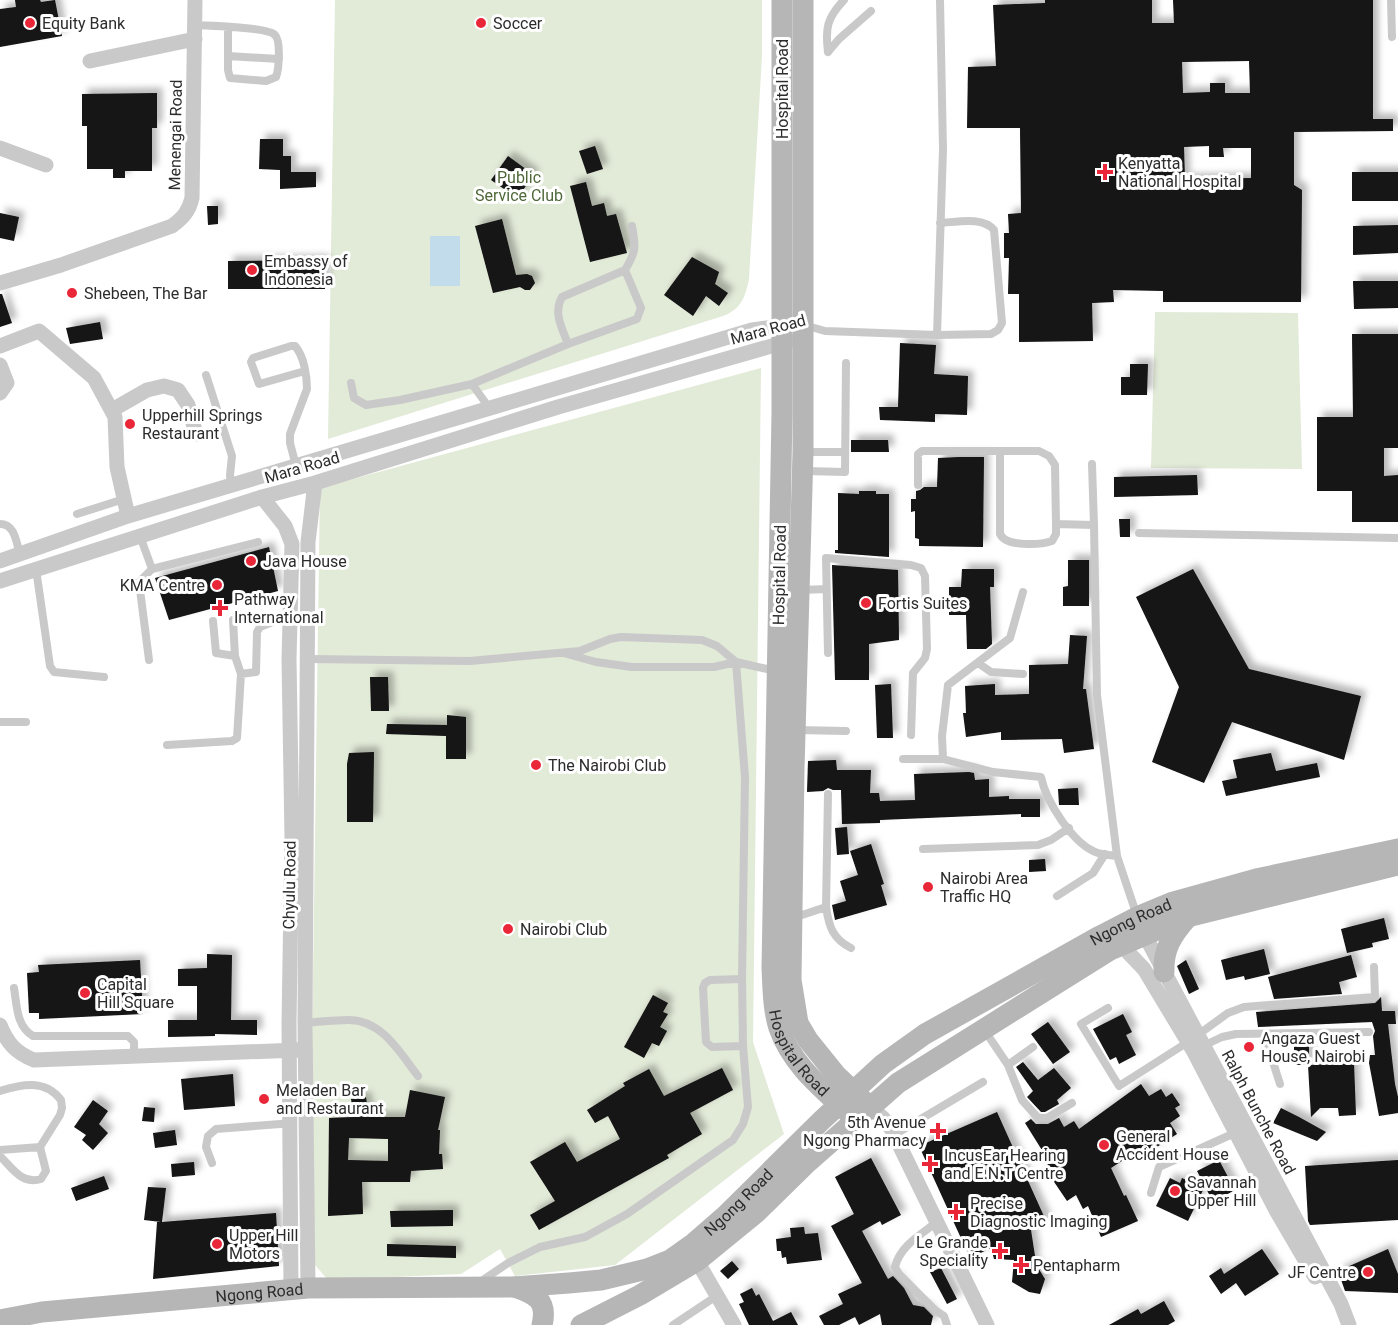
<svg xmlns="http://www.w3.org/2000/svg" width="1398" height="1325" font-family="Roboto,sans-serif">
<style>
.green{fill:#e2ead8}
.water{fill:#c3dceb}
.building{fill:#131313;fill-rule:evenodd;filter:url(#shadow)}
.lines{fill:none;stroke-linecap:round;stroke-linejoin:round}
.lane{stroke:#c9c9c9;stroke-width:8}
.street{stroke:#c9c9c9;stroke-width:15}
.secondary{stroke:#b6b6b6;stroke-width:21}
.poi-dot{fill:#ea2738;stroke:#fff;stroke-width:2}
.labels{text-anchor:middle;stroke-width:6;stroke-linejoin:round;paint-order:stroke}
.poi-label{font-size:16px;fill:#2c2c2c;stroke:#fff;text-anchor:start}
.street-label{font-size:16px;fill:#2c2c2c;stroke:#fff}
.park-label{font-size:16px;fill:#4f6839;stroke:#fff}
</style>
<defs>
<filter id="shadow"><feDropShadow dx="5.5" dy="-5.5" stdDeviation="3" flood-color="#0004"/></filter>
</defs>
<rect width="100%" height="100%" fill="#fff"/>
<path class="green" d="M335,0H762V56L749,279C745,298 741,309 723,316L328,439Z
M1155,312L1298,313L1302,469L1151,468Z
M761,368L753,1042L784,1134L615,1265L515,1276L500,1249L461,1274L328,1280L309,1258L320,488Z"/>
<path class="water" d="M430,236H460V286H430Z"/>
<path class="building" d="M15,0H40L41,2L55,0L62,36L0,47V9L16,7Z
M1045,0H1152V23H1174L1173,0H1373V119H1393V131L1294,132V185L1302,190L1301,302H1163V291L1113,290L1114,302L1092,303L1093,341L1019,342V294H1008L1009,258H1004V233H1009L1008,214L1021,213L1020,128H967L968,67L996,66L993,5L1045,3ZM1249,61L1250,93H1225V83H1210V92L1183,93L1182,62ZM1209,146V157H1224L1223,148H1251V178L1185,179L1184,147Z
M157,93V128H152V171H125V178H113V169H87V126H82V94Z
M260,139H283V156H291V172H316V187L280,189V170L259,169Z
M595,146L603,169L587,174L579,151Z
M508,156L534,175L517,198L491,180Z
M1352,172H1398V201H1352Z
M586,182L592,206L604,203L607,216L616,214L627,253L590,262L570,186Z
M207,206H218V224L208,225Z
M0,213L19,217L14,241L0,238Z
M502,219L516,275L527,274L532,276L535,283L530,290H525L520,287L493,293L475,226Z
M1398,225V253L1353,255V226Z
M692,257L719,272L715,284L728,293L719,306L706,296L693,316L664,295Z
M324,260L325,289H228V261Z
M1353,281H1398V308L1354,309Z
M0,294H2L12,323L0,327Z
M100,322L103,339L70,344L66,328Z
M1352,334H1398V448H1384V476L1398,475V522H1352V491H1317V417H1353Z
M900,343L936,345L934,374L968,376L967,415L935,414V422L880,420L879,407H898Z
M1130,364H1148L1147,395H1121V377H1130Z
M851,440H888L889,452H851Z
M959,457H984L983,547L919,546V539L915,538V511L911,512V499H916V491L920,490L924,487H937L938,458Z
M1197,475L1198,495L1114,497V477Z
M859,491H876V494H889V557L835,553V550H838V493L859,494Z
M1119,519H1130V537H1120Z
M269,547L278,591L169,620L155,578Z
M1068,560H1089V606H1063V587L1068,586Z
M832,565L898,570L899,640L869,644V680H835Z
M962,569H994V587H990L992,644L986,649H967L966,615H949V587H961Z
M1193,569L1249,669L1361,696L1344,760L1232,722L1204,783L1152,762L1179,687L1136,597Z
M1070,635L1087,636L1083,689H1086L1094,749L1064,753L1062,739L1001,740V732L966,737L963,713H966L965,686L995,684V695L1029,694V665L1068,664Z
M370,677H388L389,711H371Z
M891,684L893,738H877L875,685Z
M447,715L466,717V759H446V736L386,734L387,724L447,725Z
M374,752L373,822H347V764L349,753Z
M1271,753L1276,771L1317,763L1320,777L1226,796L1222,781L1237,778L1233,760Z
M836,760L837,770H871L870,793H879L880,801L915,800L914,774L969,772L974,773L975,780L989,779V797L1009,796V799H1040V817H1021V814L880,820V823L842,824L841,790H833L828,788L823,791L807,792L808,761Z
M1078,788L1079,805H1059L1058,789Z
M847,827L849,854L837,855L835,828Z
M871,844L884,884L881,885L887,905L835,920L832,905L846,901L840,881L858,875L850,851Z
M1045,859L1046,871L1029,872V860Z
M1384,918L1389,939L1372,943L1373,947L1347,953L1341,929Z
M1264,949L1270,974L1245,980L1244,976L1226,980L1221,960Z
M207,954L232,955L231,1020H257V1035L215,1034V1036L168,1037V1020H197V986H178V969L207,968Z
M1351,955L1357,977L1339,982L1342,994L1274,999L1268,977Z
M140,960L143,1014L39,1019V1013H29L27,973L39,972L38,965Z
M1186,960L1199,989L1189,994L1177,966Z
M653,995L668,1003L663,1012L668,1014L660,1027L667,1031L659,1046L652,1043L644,1058L624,1047Z
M1381,997L1382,1011H1395L1396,1024H1388L1395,1084L1398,1097V1113L1379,1116L1369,1063L1370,1055H1375L1373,1036L1375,1031L1372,1022L1258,1027L1256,1012L1375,1003Z
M1123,1014L1132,1032L1126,1035L1136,1055L1119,1064L1116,1057L1110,1060L1093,1029Z
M1048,1022L1070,1052L1053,1064L1031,1034Z
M1294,1046H1309V1065H1294Z
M1023,1062L1038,1080L1054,1068L1071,1088L1057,1100L1059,1104L1045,1112H1041L1027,1097L1033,1091L1016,1067Z
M1354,1063L1356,1115L1339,1116L1338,1108H1320L1311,1117L1308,1065Z
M722,1068L733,1090L690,1113L702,1134L667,1155L669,1158L539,1230L530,1215L555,1201L530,1162L565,1142L577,1162L620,1139L608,1116L595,1123L587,1110L625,1086L623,1083L649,1069L664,1096Z
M233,1074L235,1106L184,1110L181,1079Z
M1141,1084L1149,1096L1161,1089L1166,1097L1172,1093L1180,1105L1175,1108L1180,1116L1170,1123L1177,1134L1149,1152L1145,1146L1111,1168L1124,1196L1126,1195L1138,1221L1101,1237L1088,1206L1083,1209L1076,1195L1067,1201L1044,1167L1050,1163L1025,1123L1031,1119L1036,1124H1048L1059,1118L1064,1127L1074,1121L1079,1129Z
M410,1090L445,1097L438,1130H440L439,1154H442L443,1169L411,1171L410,1182H362L363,1214L328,1216L329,1118L354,1117L351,1099L366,1097L369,1117H405ZM349,1138L388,1139V1161L348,1160Z
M93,1100L108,1111L99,1124L108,1133L93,1150L82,1140L86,1135L74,1127Z
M144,1107L155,1108L154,1122L142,1121Z
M1281,1108L1299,1117L1326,1132L1317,1141L1273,1123Z
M997,1112L1047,1223L1031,1230L1035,1256L1032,1258L1045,1279L1040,1294L1029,1292L1012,1282L1014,1260L994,1259L991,1248L970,1258L919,1146Z
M175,1130L177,1145L155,1148L153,1133Z
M871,1158L901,1215L882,1225L880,1221L862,1231L888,1279L893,1276L904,1288L913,1305L924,1307L933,1316L931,1325H882L880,1314L859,1325L855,1317L839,1325H824L819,1316L843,1304L838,1294L862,1283L831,1226L854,1214L835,1177Z
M1219,1160L1235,1190L1213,1202L1197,1171Z
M1398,1160V1220L1310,1225L1308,1221L1305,1166Z
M194,1162L195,1175L172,1177L171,1164Z
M104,1176L109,1189L76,1201L71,1188Z
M1170,1178L1180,1183L1182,1178L1204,1188L1188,1221L1156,1206Z
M148,1187L166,1188L162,1222L276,1213L279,1266L153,1279L157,1222H161L144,1220Z
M453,1210V1226L391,1227L390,1211Z
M804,1227L805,1234L818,1233L822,1260L787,1264L786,1257L782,1258L781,1251H777L776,1239L791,1237L790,1228Z
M387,1244L456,1246V1258L387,1256Z
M1262,1249L1279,1274L1245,1296L1236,1283L1221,1294L1209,1276L1221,1268L1224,1274Z
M1388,1249L1398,1274V1293L1345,1291L1338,1271Z
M732,1261L739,1269L728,1279L720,1271Z
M941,1268L957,1299L947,1304L930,1272Z
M752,1288L756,1296L759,1294L773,1321L791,1312L798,1325H749L739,1304L744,1302L740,1294Z
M1164,1301L1175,1321L1168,1325H1109L1138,1309L1141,1314Z"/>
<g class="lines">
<path class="lane" d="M940,0L943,149L937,335L991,334L998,330L1002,323L994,230C983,216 957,222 940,223
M1391,0L1392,37
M195,25C209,26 268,27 275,35C281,41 279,69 276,77L266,81L230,78L228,70V27
M828,52L839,39L871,11
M828,52C825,28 827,18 844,0
M228,56L279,59
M625,270C636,252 636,247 632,226
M804,325L825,331L937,335
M206,375L232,456L230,475L231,485
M351,383L354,398L366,405L400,400L472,384L490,409
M472,384L568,344L637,319L641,308L625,270L562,297C553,313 562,328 568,344
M1000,451V534C1006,547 1040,545 1052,541L1056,534V524
M805,452H844
M1092,464L1094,525
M296,466L290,443V434L307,389C307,376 304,356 295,346H291L253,358L251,362L259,384L305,371
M805,471L845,472L846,363
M918,485V454L922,451H1039L1049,456L1055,465L1056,524L1094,525L1097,695L1117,856L1137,916
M77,514L124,499
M0,524C15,524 16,542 20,554
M1139,533L1398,538
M140,536L152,569L139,582L149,660
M36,569L50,666L54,672L104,677
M152,569L258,542
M801,590L826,589
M1023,592L1010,638L948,685L942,736L943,759L993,772L1041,777C1046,801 1073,845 1098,853C1104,855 1111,855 1117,856
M233,620L235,656L241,674L256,672L257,632L260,627L290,615
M213,621L216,653L235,656
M828,653L826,558L911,565L921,568L925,576L927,649L925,658L913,673L911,735
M567,654L596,662L632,667H714L736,662L776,671
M308,659L470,661L580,651L610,639L621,637L702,640L717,646L736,662L745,777L742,979L743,1046L748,1107L743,1124L733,1140L627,1214L585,1237L540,1247L508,1263L480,1282
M978,663L991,672L1023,674
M0,722H26
M797,730L846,731
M167,745L232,741L237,738L241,674
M903,759H943
M923,849L1038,845L1051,840L1069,828
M1057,896L1093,873L1105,854
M826,907C829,927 833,939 851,948
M793,918L826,907L828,794
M742,979L710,980L705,983L703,988L706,1042L712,1047L743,1046
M14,988C17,1005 16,1026 33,1036H128L134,1042V1057
M1108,1008L1081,1024L1119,1086L1188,1042L1228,1013L1244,1007L1375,997L1374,967
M303,1023C318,1022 334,1020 349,1020C382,1020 400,1053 418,1076
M985,1031L1008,1065L1022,1100L1038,1118H1047L1072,1103
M1264,1034L1280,1084
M1203,1046L1222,1037L1236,1034L1369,1032
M1008,1065L1033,1047
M0,1091C22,1084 45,1079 61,1100L62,1108L60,1115L40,1147L46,1171L41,1179C22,1185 12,1168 0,1156
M894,1135L983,1082
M0,1150L40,1147
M212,1163L206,1147L208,1136L216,1129L293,1123
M1151,1193L1159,1167L1237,1132
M937,1222C920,1235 900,1246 895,1267L899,1274L935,1310L944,1316L947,1325
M673,1325L718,1295"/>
<path class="street" d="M90,61L195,39
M0,148L46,165
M0,283L61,265L172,226C183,218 189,211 192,198L195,0
M0,346L39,331L94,378L115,417L117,467L128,516
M0,365L7,383L0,393
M112,410L147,390L164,386L178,390L188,405L196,434
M262,497L285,526L292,544L289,659L292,838L289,1023L291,1289
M0,561L128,516L752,330L790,325
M0,581L262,497L315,483L558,407L789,341
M1141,928L1341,1304L1349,1325
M1119,938L1122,946L1144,969L1194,1052L1277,1212L1315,1277
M0,1025C7,1043 16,1053 34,1060L298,1050
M870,1107L883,1118L892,1130L987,1325
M697,1261L734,1325
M308,1288L305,1023L308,542L315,483"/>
<g class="secondary">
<path id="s1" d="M782,0V413L772,968C773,988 773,1009 779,1028C793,1068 827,1092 856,1120"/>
<path d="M803,0V452L794,769L791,980L798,1023L808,1040L837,1076L870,1107"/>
<path d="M1164,972C1163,949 1172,935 1187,918"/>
<path d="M515,1287C535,1294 548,1300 542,1325"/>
<path id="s2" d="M0,1320L42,1312L308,1288L514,1287L569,1283L601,1280L647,1269L670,1260L694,1243L725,1216L822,1120L883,1064L925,1034L1100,936L1137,917L1173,902L1256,879L1398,849"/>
<path d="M581,1325L640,1295L697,1261L757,1212L808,1162L898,1083L1110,950L1187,917L1398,865"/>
</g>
</g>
<g class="poi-dot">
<circle cx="30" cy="23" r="6"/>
<circle cx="481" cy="23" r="6"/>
<path d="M1102 163h6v6h6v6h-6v6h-6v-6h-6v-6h6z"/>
<circle cx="252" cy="270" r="6"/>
<circle cx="72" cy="293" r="6"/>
<circle cx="130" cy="424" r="6"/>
<circle cx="251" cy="561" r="6"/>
<circle cx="217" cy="585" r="6"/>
<circle cx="866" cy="603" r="6"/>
<path d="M217 599h6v6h6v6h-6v6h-6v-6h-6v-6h6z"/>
<circle cx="536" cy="765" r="6"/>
<circle cx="928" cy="887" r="6"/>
<circle cx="508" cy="929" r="6"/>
<circle cx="85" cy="993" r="6"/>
<circle cx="1249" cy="1047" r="6"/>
<circle cx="264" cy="1099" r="6"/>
<path d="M935 1122h6v6h6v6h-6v6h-6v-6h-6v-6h6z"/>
<circle cx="1104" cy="1145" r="6"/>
<path d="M927 1155h6v6h6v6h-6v6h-6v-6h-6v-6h6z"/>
<circle cx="1175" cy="1191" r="6"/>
<path d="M953 1203h6v6h6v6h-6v6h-6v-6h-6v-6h6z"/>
<circle cx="217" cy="1244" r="6"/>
<path d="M997 1242h6v6h6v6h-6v6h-6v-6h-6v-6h6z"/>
<path d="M1018 1256h6v6h6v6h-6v6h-6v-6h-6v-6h6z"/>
<circle cx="1368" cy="1272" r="6"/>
</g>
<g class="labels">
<g class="poi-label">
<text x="42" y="29">Equity Bank</text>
<text x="493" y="29">Soccer</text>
<text x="1118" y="169">Kenyatta<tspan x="1118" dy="18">National Hospital</tspan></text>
<text x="264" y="267">Embassy of<tspan x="264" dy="18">Indonesia</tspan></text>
<text x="84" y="299">Shebeen, The Bar</text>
<text x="142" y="421">Upperhill Springs<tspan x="142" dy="18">Restaurant</tspan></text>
<text x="263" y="567">Java House</text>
<text x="205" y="591" text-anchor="end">KMA Centre</text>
<text x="234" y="605">Pathway<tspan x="234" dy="18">International</tspan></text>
<text x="878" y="609">Fortis Suites</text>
<text x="548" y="771">The Nairobi Club</text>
<text x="940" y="884">Nairobi Area<tspan x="940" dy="18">Traffic HQ</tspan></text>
<text x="520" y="935">Nairobi Club</text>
<text x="97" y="990">Capital<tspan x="97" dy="18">Hill Square</tspan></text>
<text x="1261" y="1044">Angaza Guest<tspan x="1261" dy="18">House, Nairobi</tspan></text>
<text x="276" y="1096">Meladen Bar<tspan x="276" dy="18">and Restaurant</tspan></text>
<text x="926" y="1128" text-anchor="end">5th Avenue<tspan x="926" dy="18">Ngong Pharmacy</tspan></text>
<text x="1116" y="1142">General<tspan x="1116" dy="18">Accident House</tspan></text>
<text x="944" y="1161">IncusEar Hearing<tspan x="944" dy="18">and E.N.T Centre</tspan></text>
<text x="1187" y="1188">Savannah<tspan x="1187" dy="18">Upper Hill</tspan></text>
<text x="970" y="1209">Precise<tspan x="970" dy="18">Diagnostic Imaging</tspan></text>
<text x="229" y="1241">Upper Hill<tspan x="229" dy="18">Motors</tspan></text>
<text x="988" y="1248" text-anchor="end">Le Grande<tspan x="988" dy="18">Speciality</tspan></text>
<text x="1033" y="1271">Pentapharm</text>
<text x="1356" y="1278" text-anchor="end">JF Centre</text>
</g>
<g class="street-label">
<text transform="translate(782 89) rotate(-90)" y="6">Hospital Road</text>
<text transform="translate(175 135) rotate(-89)" y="6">Menengai Road</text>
<text transform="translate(768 329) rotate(-15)" y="6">Mara Road</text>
<text transform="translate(302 467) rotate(-16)" y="6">Mara Road</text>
<text transform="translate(779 575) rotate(-89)" y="6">Hospital Road</text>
<text transform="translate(289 885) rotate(-89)" y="6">Chyulu Road</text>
<text dy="6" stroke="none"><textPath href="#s2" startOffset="1251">Ngong Road</textPath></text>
<text dy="6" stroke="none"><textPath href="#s1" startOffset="1060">Hospital Road</textPath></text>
<text transform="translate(1259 1112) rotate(62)" y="6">Ralph Bunche Road</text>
<text dy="6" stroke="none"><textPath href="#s2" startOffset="765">Ngong Road</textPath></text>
<text dy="6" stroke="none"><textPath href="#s2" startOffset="261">Ngong Road</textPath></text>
</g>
<g class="park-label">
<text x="519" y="183">Public<tspan x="519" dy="18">Service Club</tspan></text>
</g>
</g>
</svg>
